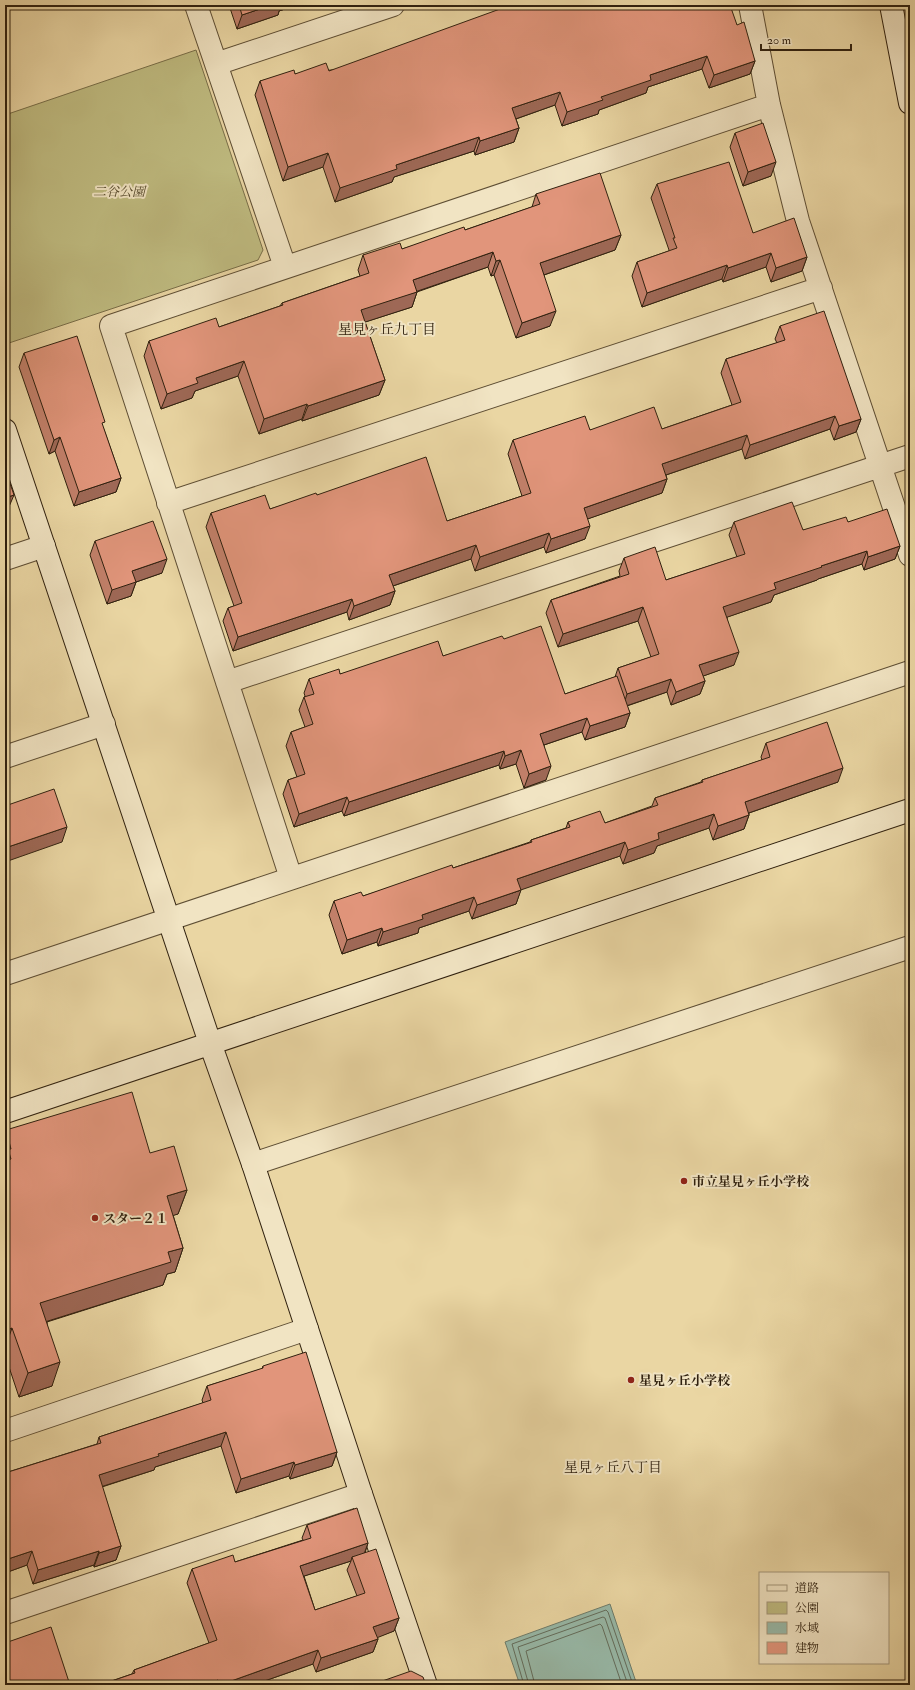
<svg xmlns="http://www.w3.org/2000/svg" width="915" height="1690" font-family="'IM FELL Double Pica','Noto Serif JP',serif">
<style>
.green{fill:#bfbb80;stroke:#786e48}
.water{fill:#98b9a8;stroke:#6e7c6b}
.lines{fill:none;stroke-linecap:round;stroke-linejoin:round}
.shore{stroke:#646d5c;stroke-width:1}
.street-casing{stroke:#5e4e34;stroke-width:24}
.secondary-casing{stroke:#30210f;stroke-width:24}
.street{stroke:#f1e4c3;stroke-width:22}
.secondary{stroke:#f1e4c3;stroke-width:22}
.wall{fill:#c2806a;stroke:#30210f;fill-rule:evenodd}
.shaded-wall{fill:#9e6856;stroke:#30210f}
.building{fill:#e1957b;stroke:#30210f}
.poi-dot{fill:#8f2418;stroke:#f1e4c3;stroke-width:1.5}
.labels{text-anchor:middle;stroke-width:4;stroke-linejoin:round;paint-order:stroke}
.park-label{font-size:13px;font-style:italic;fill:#54482b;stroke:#f1e4c3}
.poi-label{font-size:13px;font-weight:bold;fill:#30210f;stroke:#f1e4c3;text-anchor:start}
.neighbourhood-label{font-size:14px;fill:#30210f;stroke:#f1e4c3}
</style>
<rect width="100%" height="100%" fill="#ead6a3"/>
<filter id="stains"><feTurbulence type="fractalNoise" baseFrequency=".005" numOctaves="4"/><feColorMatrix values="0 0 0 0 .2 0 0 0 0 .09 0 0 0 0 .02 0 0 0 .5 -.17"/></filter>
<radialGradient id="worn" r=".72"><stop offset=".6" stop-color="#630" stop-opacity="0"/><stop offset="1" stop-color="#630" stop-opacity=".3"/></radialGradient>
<path class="green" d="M196,50L263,250L258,260L6,344L5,115Z"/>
<path class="water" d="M610,1604L637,1685H520L505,1642Z"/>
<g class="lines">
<path class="shore" d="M524,1685L512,1644L606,1610L608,1612L633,1685
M529,1685L518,1647L603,1617L605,1618L628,1685
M535,1685L526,1651L600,1624L602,1626L622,1685"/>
<defs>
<path id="street" d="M196,5L285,267
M750,5L769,105L798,221L910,555
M216,64L393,5
M168,503L821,288
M5,559L44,546
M227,682L910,456
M5,757L104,724
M291,878L111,326L769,105
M5,974L910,672
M253,1164L910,947
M5,1431L307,1329
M5,1613L361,1494"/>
<path id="secondary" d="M891,5L910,103
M5,430L210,1043L253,1164L361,1494L426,1685
M5,1112L910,810"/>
</defs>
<use href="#street" class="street-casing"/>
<use href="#secondary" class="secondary-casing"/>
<use href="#street" class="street"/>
<use href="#secondary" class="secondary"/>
</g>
<path class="wall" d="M229,5H297L279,11L278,15L237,29Z
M737,25L755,61L750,74L709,88L702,69L648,87L646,93L599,110L598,114L562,126L555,105L516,119L519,128L514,142L475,155L474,151L394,177L392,182L335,202L323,167L283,181L255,95L260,81L295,74Z
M735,133L771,176L743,186L730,147Z
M657,184L753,233L807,257L802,271L771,282L766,267L723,282L722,279L642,307L632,276L637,262L669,251V250L651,198Z
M536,194L621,235L615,250L544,275L550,326L516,338L494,275L491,276L488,267L417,292L412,307L365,322L385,380L379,395L302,421V419L259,434L238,376L195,391L192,398L161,409L144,356L149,341L219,327L280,306L282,303L360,276L358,270L363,255L402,249L465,230L532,207Z
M780,326L861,419L856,432L834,440L830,429L745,459L742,449L666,475L667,479L662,493L587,519L585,539L546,553L544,547L475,571L471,559L393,586L395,591L390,605L349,620L347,612L233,651L223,621L228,608L234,606L206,527L211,513L270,509L317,495L447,521L522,496L508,454L513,440L590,430L662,429L732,405L721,373L726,359L777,343L775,339Z
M24,353L103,427L121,478L116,492L74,506L55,451L49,454L19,367Z
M734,522L803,530L848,522L900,546L895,559L864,570L862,564L818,579L817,580L774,595L771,602L727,617L734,665L703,676L705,681L700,694L671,705L667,692L627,706L630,713L625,727L585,740L582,732L544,745L546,780L524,788L516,764L500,769L499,765L344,816L342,811L294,827L283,794L288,780L297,777L286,746L291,732L305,727L299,710L304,697L305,696L304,693L309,679L340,674L443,656L504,639L565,694L615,677L618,668L651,657L638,621L558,647L546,613L551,600L620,576L619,571L624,558L666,580L737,557L729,535Z
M95,541L162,573L136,582L131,596L107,604L90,555Z
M766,743L838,782L749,813V815L744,829L713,840L709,828L657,846L654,853L623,864L620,856L521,889L516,904L472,919L469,911L419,928L418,933L378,946L377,942L342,954L329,915L334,901L363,896L453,868L530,842L531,840L566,828L568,822L605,823L652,806L655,798L701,782L702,780L762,760L761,757Z
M6,1130L150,1153L187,1190L178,1214L173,1215L183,1248L175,1272L167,1274L163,1285L47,1322L52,1386L19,1397L5,1355V1132Z
M263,1366L337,1452L332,1466L290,1479L289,1476L236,1493L221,1446L155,1467L154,1470L102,1487L121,1546L116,1560L94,1567V1565L33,1584L27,1565L5,1573V1473L97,1444L99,1437L203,1403L202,1400L207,1386L262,1369Z
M307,1525L368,1543L365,1553L399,1618L394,1631L377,1637L378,1639L373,1652L316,1672L313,1664L253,1685H100L132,1674L134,1670L209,1643L187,1583L192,1569L235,1562L303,1540L302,1538ZM351,1561L347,1570L357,1596L315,1610L304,1576Z"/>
<path class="shaded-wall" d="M272,5H297L279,11L278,15L237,29L242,15Z
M707,56L702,69L648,87L646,93L599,110L598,114L562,126L567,112L650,75Z
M755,61L750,74L709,88L714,75Z
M560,92L555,105L507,122L512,108Z
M519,128L514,142L475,155L480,141Z
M479,137L474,151L394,177L392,182L335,202L340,188L396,165Z
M328,153L323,167L283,181L288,167Z
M776,162L771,176L743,186L748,172Z
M621,235L615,250L535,278L540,263Z
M493,252L488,267L409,294L417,292L412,307L356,325L361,310L413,280Z
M771,253L766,267L723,282L728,268Z
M807,257L802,271L771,282L776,268Z
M500,260L494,275L491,276L496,261Z
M727,265L722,279L642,307L647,293Z
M556,311L550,326L516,338L522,323Z
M244,361L238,376L195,391L192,398L161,409L167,394L196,378Z
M385,380L379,395L302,421L308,406Z
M307,404L302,419L259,434L264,419Z
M835,416L830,429L745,459L750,445Z
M861,419L856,432L834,440L839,426Z
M747,435L742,449L657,478L662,464Z
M60,437L55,451L49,454L54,440Z
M121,478L116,492L74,506L79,492Z
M667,479L662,493L579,522L584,508Z
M14,495L8,509L5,511V498Z
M590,526L585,539L546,553L551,539Z
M549,533L544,547L475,571L480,557Z
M476,545L471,559L384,589L389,575Z
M900,546L895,559L864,570L868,557Z
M867,551L862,564L818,579L817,580L774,595L771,602L719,620L723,607L774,583L821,566Z
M167,559L162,573L136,582L131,596L107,604L112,590L132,571Z
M395,591L390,605L349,620L354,606Z
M352,599L347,612L233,651L238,637Z
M643,607L638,621L558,647L563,634Z
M739,652L734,665L695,679L699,665Z
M671,679L667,692L623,707L627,694Z
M705,681L700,694L671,705L676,692Z
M630,713L625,727L585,740L590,726Z
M587,718L582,732L535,748L540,734Z
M521,750L516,764L500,769L505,756Z
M504,751L499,765L344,816L349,802Z
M551,766L546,780L524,788L529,774Z
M843,768L838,782L740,816L745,802Z
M347,797L342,811L294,827L299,814Z
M714,814L709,828L657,846L654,853L623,864L628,850L658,833Z
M749,815L744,829L713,840L718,826Z
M67,827L62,842L5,862V848Z
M625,842L620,856L512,893L517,879Z
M521,890L516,904L472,919L477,905Z
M474,897L469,911L419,928L418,933L378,946L383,932L422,915Z
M382,928L377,942L342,954L347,940Z
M187,1190L178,1214L159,1220L167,1196Z
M183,1248L175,1272L167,1274L163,1285L32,1326L40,1303L168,1252Z
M12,1328L5,1348V1336L7,1330Z
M60,1362L52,1386L19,1397L28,1373Z
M226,1432L221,1446L155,1467L154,1470L94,1489L99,1475L158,1454Z
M337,1452L332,1466L290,1479L295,1465Z
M294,1462L289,1476L236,1493L241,1479Z
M368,1543L363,1557H352L351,1561L295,1579L300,1566Z
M121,1546L116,1560L94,1567L99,1553Z
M32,1551L27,1565L5,1573V1560Z
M99,1551L94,1565L33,1584L38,1570Z
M399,1618L394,1631L369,1641L373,1627Z
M378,1639L373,1652L316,1672L321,1658Z
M318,1650L313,1664L253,1685H220Z
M218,1680L217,1685H204Z"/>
<path class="building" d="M239,5H272L242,15Z
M511,5H730L737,25L744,22L755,61L714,75L707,56L650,75L651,80L601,97L603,100L567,112L560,92L512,108L519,128L480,141L479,137L396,165L397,169L340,188L328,153L288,167L260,81L294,70L295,74L326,63L329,71Z
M763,123L776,162L748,172L735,133Z
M729,162L753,233L794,218L807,257L776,268L771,253L728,268L727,265L647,293L637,262L677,248L673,238H675L657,184Z
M600,173L621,235L540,263L556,311L522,323L500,260L496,261L493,252L413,280L417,292L361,310L385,380L308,406L307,404L264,419L244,361L196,378L198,383L167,394L149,341L216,318L219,327L283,305L282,303L369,273L363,255L400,243L402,249L464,227L465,230L540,204L536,194Z
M824,311L861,419L839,426L835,416L750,445L747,435L662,464L667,479L584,508L590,526L551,539L549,533L480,557L476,545L389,575L395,591L354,606L352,599L238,637L228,608L242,603L241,600L211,513L265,495L270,509L316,493L317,495L426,457L447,521L531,493L513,440L585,416L590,430L654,407L662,429L741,402L726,359L785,340L780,326Z
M77,336L105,422L102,423L121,478L79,492L60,437L54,440L24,353Z
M5,469L14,495L5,498Z
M792,502L803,530L846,517L848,522L887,509L900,546L868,557L867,551L821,566L822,567L774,583L776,589L723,607L739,652L699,665L705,681L676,692L671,679L627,694L618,668L659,654L643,607L563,634L551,600L629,574L624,558L655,547L666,580L745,554L734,522Z
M153,521L167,559L132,571L136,582L112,590L95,541Z
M541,626L565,694L617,676L630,713L590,726L587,718L540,734L551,766L529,774L521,750L505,756L504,751L349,802L347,797L299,814L288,780L305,774L291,732L313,724L304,697L314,694L309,679L339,669L340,674L438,641L443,656L502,636L504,639Z
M827,722L843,768L745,802L749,815L718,826L714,814L658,833L659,839L628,850L625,842L517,879L521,890L477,905L474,897L422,915L423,919L383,932L382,928L347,940L334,901L361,892L363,896L452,865L453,868L532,842L531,840L570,827L568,822L600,811L605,823L658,805L655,798L703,782L702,780L770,757L766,743Z
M54,789L67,827L5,848V806Z
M132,1092L150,1153L174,1146L187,1190L167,1196L183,1248L168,1252L171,1262L40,1303L60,1362L28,1373L12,1328L7,1330L5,1323V1161L11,1159L8,1149H11L6,1130Z
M306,1352L337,1452L295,1465L294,1462L241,1479L226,1432L158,1454L159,1456L99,1475L121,1546L99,1553V1551L38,1570L32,1551L5,1560V1473L101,1443L99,1437L211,1400L207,1386L263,1368V1366Z
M357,1508L368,1543L300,1566L315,1610L365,1593L352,1557L376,1549L399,1618L373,1627L378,1639L321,1658L318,1650L220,1685L218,1680L204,1685H100L135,1673L134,1670L217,1640L192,1569L233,1555L235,1562L311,1538L307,1525Z
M51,1627L70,1685H5V1643Z
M411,1671L423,1677L426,1685H371Z"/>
<g class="poi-dot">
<circle cx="684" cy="1181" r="4"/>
<circle cx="95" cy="1218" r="4"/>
<circle cx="631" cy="1380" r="4"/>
</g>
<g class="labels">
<g class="park-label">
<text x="119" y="196">二谷公園</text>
</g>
<g class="poi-label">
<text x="692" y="1186">市立星見ヶ丘小学校</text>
<text x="103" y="1223">スター２１</text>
<text x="639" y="1385">星見ヶ丘小学校</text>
</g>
<g class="neighbourhood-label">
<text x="387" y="334">星見ヶ丘九丁目</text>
<text x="613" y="1472">星見ヶ丘八丁目</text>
</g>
</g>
<rect width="915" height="1690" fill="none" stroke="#ead6a3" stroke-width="20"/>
<rect x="6" y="6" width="903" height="1678" fill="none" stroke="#30210f" stroke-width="2"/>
<rect x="10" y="10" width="895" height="1670" fill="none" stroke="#30210f"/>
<rect x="759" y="1572" width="130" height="92" fill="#f1e4c3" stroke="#a4967b"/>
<rect x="767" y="1585" width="20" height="6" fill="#f1e4c3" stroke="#a4967b"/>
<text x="795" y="1592" font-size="12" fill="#30210f">道路</text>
<rect x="767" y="1602" width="20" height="12" fill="#bfbb80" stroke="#a4967b"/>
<text x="795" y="1612" font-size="12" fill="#30210f">公園</text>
<rect x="767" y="1622" width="20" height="12" fill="#98b9a8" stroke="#a4967b"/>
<text x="795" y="1632" font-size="12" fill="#30210f">水域</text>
<rect x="767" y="1642" width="20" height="12" fill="#e1957b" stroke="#a4967b"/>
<text x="795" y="1652" font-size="12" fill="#30210f">建物</text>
<path d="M761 44v6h90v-6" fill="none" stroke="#30210f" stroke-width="2"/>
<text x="767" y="44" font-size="12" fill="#30210f" stroke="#f1e4c3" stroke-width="3" paint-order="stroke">20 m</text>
<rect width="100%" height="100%" filter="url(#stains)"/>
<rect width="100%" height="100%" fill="url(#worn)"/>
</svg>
